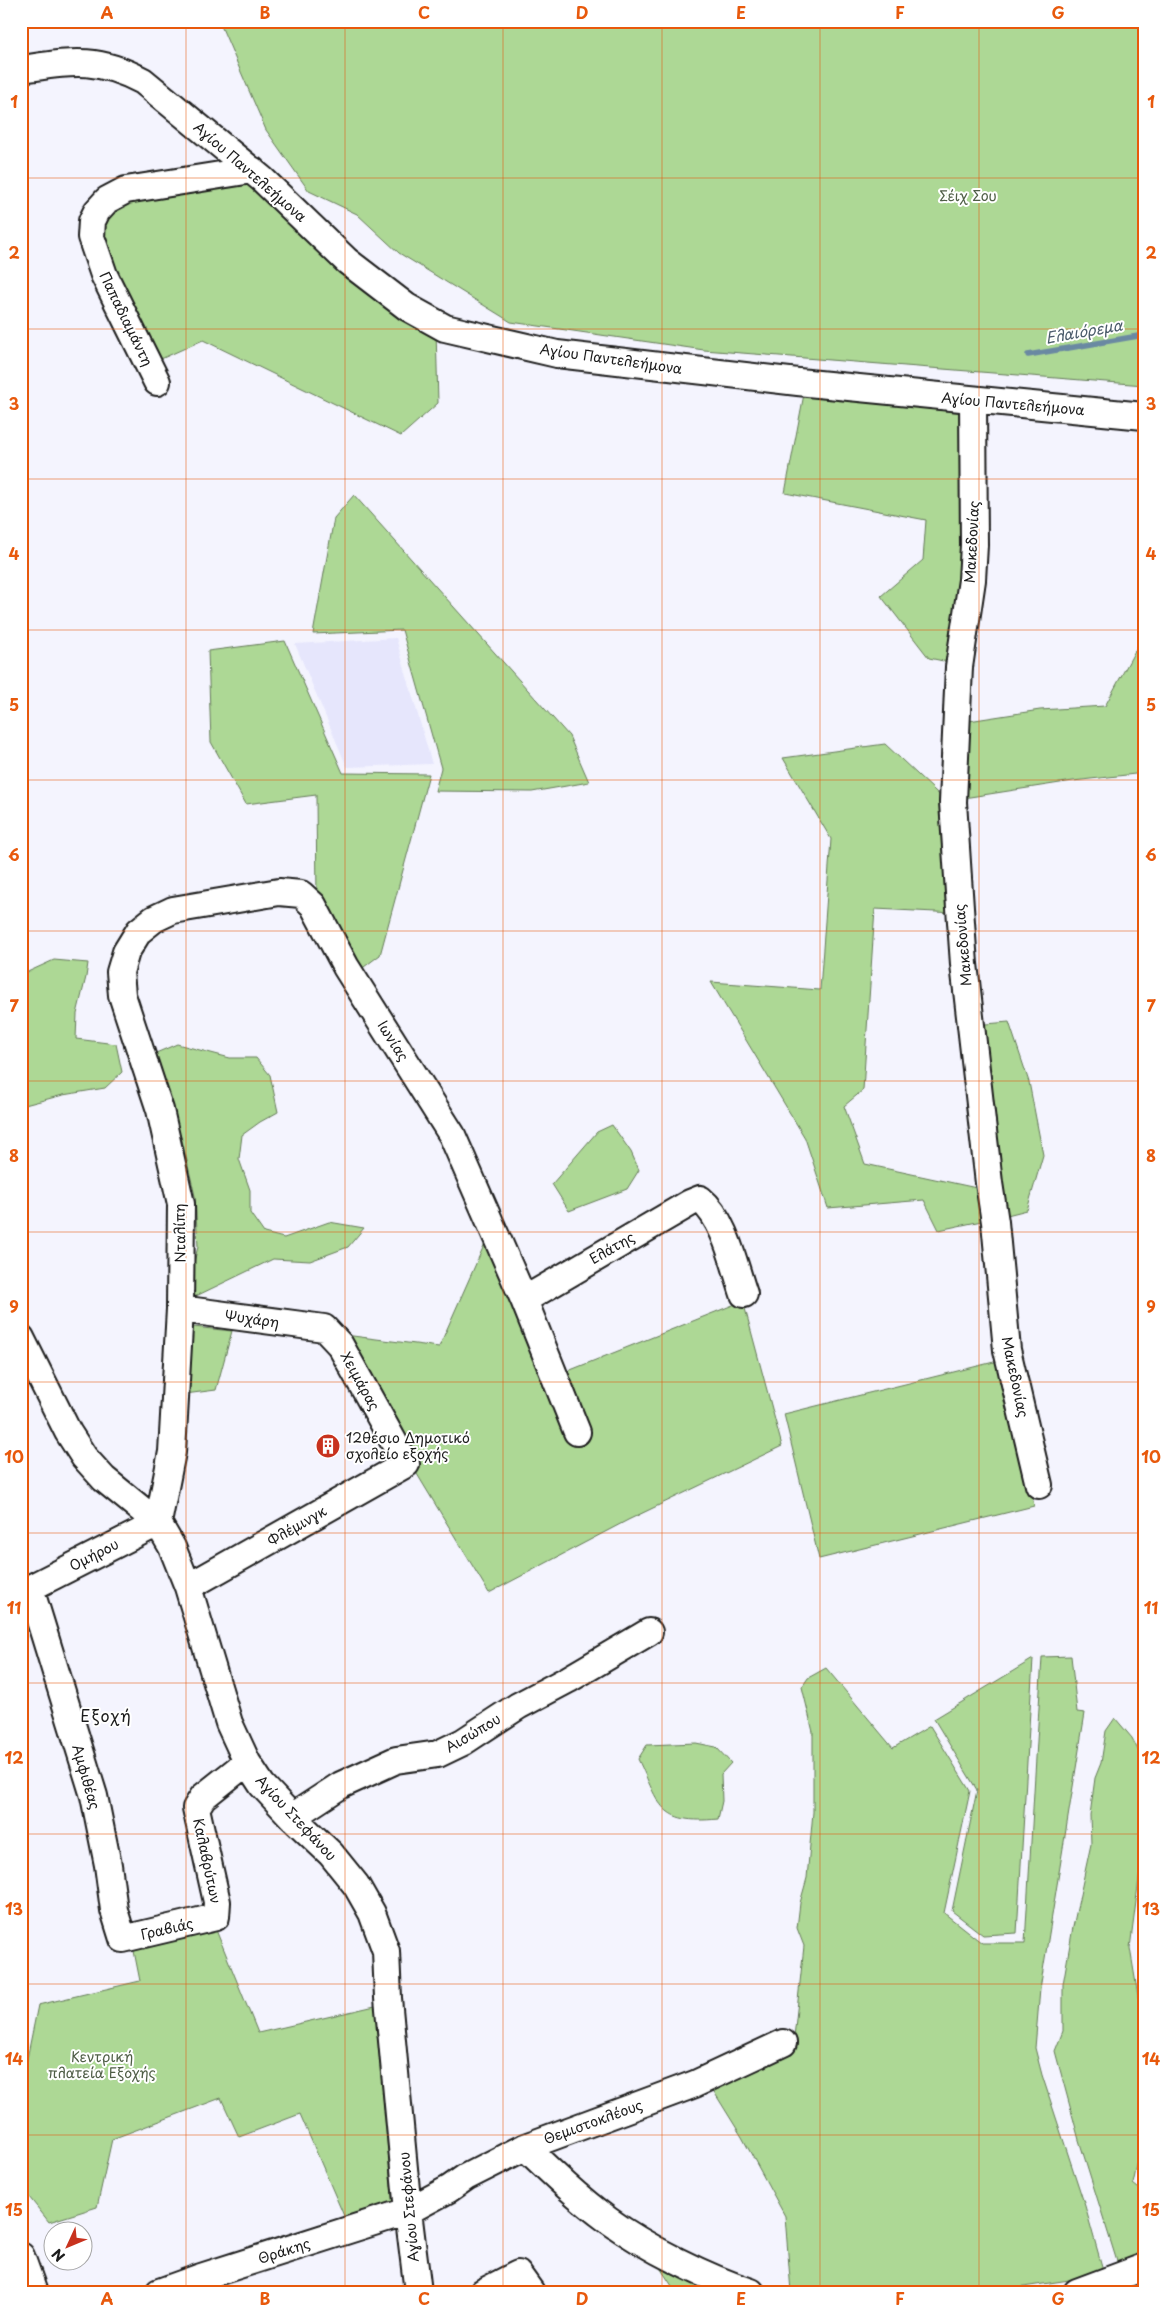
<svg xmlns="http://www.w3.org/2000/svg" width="1165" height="2313" font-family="'Playpen Sans',sans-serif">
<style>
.built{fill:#e6e6fc}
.green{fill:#add895;stroke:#647a58}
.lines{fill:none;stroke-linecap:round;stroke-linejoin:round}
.stream{stroke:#6b89a2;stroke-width:5.5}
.minor-casing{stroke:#1c1c1c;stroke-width:30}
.minor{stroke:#fff;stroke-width:26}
.grid{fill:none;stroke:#e8590c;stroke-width:1;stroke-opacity:0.55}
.labels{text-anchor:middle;stroke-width:4;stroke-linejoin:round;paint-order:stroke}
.street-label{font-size:14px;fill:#1c1c1c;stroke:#fff}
.park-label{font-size:14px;fill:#4f5e46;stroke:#fff}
.poi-label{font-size:14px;fill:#1c1c1c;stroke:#fff;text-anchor:start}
.water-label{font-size:15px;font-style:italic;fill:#4a5b6a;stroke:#fff}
.quarter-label{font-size:16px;letter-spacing:1px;fill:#1c1c1c;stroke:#fff}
.neatline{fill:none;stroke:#e8590c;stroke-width:2}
.grid-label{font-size:16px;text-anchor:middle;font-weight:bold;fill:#e8590c}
</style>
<rect width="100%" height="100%" fill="#f4f4fe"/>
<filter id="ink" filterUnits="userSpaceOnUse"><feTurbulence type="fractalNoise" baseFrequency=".02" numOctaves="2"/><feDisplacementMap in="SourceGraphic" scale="10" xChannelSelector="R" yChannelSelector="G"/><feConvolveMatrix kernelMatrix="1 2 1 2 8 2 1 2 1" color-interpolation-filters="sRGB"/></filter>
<g filter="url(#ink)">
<path class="built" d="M396,638L432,764L347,767L295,644Z"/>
<path class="green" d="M219,21H1144V385L704,350L511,322L399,253L357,214L309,191L266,130Z
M248,180L436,330L438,403L401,436L203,340L152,363L99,233L105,217L124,200Z
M804,394L964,413L965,582L953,663L929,658L881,596L923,560L926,520L785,493Z
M354,495L569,736L589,782L532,792L435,791L441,768L402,630L313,634L334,518Z
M1144,634V773L1073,781L957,799L962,722L1040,710L1105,706Z
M285,641L343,773L429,774L380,955L360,970L317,902L316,795L246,804L211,742L208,651Z
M885,744L950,805L956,913L875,909L863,1090L844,1106L865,1164L986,1190L991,1219L939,1230L924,1200L828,1208L805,1138L711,982L820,990L831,839L783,758Z
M54,960L88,963L86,977L77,1014L76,1039L116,1044L122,1072L105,1088L63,1095L21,1106V975Z
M1009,1022L1029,1082L1043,1155L1027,1210L999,1217L974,1025Z
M177,1044L230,1058H256L270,1075L278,1112L260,1122L242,1135L239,1159L250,1190V1213L264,1233L284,1238L329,1222L364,1228L348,1247L310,1261L273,1259L194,1297L189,1281L198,1247L195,1196L182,1140L171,1112L156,1053Z
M612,1125L631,1152L639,1170L627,1189L569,1211L552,1184L597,1132Z
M486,1241L548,1379L743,1301L782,1446L628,1520L489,1593L414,1469L337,1334L439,1347Z
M193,1327L232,1331L216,1390L185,1394Z
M1002,1360L1034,1506L819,1559L784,1414Z
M1071,1656L1077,1712L1085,1713L1040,1989L1035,2048L1042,2075L1085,2206L1103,2270L1082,2278L991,2292H791L785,2216L742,2137L711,2087L793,2046L804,1946L797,1928L800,1903L807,1878L813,1812V1732L802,1687L808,1678L826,1668L893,1748L930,1726L970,1791L944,1913L982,1943H1025L1042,1657Z
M1033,1659L1017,1933L983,1935L952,1911L977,1790L934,1719Z
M1115,1718L1132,1738L1144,1762V1840L1130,1948L1142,2020L1143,2108L1140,2151L1133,2184L1143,2192L1140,2260L1119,2268L1079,2140L1055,2051L1063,2031V1984L1073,1927L1091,1844L1090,1815L1095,1778L1101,1763L1106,1731Z
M696,1743L716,1747L731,1763L721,1774L722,1801L718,1819C659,1825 660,1805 638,1759L647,1745Z
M216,1930L258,2033L375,2006L393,2208L347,2223L300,2114L239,2137L221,2098L112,2139L97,2207L49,2222L21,2187V2088L38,2005L140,1981L133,1946Z
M649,2251L730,2292H676Z"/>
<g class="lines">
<path class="stream" d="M1028,355L1144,335"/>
<defs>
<path id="minor" d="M21,69C71,62 96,56 143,81L262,179L347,261L407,307L445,328L557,354L798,382L1144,416
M157,382L104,275L91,237L92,221L97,211L107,200L126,190L252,170
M973,401L974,545L972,580L959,667L953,802L960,908L964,964L989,1183L995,1222L1007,1350L1039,1485
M524,1300L690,1203L700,1199C725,1219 734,1265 744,1294
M180,1309L324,1328L340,1345L406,1464L188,1587
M21,1338L68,1432L84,1457L104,1479L158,1523L172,1547L188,1587L229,1723L247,1762L262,1785L292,1817L331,1854L356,1885L372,1913L386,1951L388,1998L408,2211L418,2292
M158,1523L172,1452L180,1309L181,1204L160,1110L122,995L120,972L126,952L139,931L154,919L173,910L279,892L301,894L313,905L346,967L452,1135L524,1300L577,1432
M158,1523L30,1588L94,1796L108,1865L114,1910L123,1939L216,1917L217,1902L196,1808L203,1797L247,1762
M292,1817L341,1785L396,1760L438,1754L463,1742L518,1706L569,1679L649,1632
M525,2147C551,2172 578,2198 608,2220C645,2247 707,2278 751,2292
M21,2256L34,2292
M159,2292L198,2278L408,2211L449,2189L466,2177L525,2147L695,2084L783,2043
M483,2292L518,2274L531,2292
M1077,2292L1144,2267"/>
</defs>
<use href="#minor" class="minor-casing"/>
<use href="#minor" class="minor"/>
</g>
</g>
<path class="grid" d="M186,21V2292M345,21V2292M503,21V2292M662,21V2292M820,21V2292M979,21V2292M21,178H1144M21,329H1144M21,479H1144M21,630H1144M21,780H1144M21,931H1144M21,1081H1144M21,1232H1144M21,1382H1144M21,1533H1144M21,1683H1144M21,1834H1144M21,1984H1144M21,2135H1144"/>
<defs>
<symbol id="building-disc" viewBox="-11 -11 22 22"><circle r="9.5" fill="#c8321e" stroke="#fff"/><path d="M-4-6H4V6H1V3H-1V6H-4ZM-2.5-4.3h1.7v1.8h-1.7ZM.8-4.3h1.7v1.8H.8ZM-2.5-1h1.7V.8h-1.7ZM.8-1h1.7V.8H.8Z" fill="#fff"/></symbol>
</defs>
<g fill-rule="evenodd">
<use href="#building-disc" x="314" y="1432" width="28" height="28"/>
</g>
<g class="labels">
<g class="street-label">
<text transform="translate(250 172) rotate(41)" y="5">Αγίου Παντελεήμονα</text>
<text transform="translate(126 319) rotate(64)" y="5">Παπαδιαμάντη</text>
<text transform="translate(611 359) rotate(8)" y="5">Αγίου Παντελεήμονα</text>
<text transform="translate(1013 404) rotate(5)" y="5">Αγίου Παντελεήμονα</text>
<text transform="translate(972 542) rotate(-87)" y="5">Μακεδονίας</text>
<text transform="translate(963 945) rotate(-95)" y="5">Μακεδονίας</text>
<text transform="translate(393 1041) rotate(58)" y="5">Ιωνίας</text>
<text transform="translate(180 1233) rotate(-91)" y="5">Νταλίπη</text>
<text transform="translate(612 1248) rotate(-30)" y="5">Ελάτης</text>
<text transform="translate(252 1319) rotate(8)" y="5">Ψυχάρη</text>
<text transform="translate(1015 1377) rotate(78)" y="5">Μακεδονίας</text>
<text transform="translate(360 1381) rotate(61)" y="5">Χειμάρας</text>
<text transform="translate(297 1526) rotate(-30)" y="5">Φλέμινγκ</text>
<text transform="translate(94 1555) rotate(-27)" y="5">Ομήρου</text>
<text transform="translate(473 1733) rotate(-31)" y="5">Αισώπου</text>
<text transform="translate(86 1777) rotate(74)" y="5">Αμφιθέας</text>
<text transform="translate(296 1818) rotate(47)" y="5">Αγίου Στεφάνου</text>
<text transform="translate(207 1861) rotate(78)" y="5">Καλαβρύτων</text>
<text transform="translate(167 1929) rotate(-13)" y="5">Γραβιάς</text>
<text transform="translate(593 2122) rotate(-20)" y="5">Θεμιστοκλέους</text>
<text transform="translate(409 2207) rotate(-95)" y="5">Αγίου Στεφάνου</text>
<text transform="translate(284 2251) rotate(-18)" y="5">Θράκης</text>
</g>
<g class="park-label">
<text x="968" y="201">Σέιχ Σου</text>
<text x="102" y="2062">Κεντρική<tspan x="102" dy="16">πλατεία Εξοχής</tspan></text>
</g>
<g class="poi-label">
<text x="346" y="1443">12θέσιο Δημοτικό<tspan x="346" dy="16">σχολείο εξοχής</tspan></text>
</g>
<g class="water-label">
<text transform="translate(1084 332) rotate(-10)" y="5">Ελαιόρεμα</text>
</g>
<g class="quarter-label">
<text x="106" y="1722">Εξοχή</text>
</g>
</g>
<rect width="1165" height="2313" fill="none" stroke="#fff" stroke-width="55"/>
<g transform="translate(68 2246) rotate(226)"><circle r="24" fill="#ffffff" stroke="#a4a4a4"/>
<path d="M0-4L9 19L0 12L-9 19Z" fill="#c8321e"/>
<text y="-8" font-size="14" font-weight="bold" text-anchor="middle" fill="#1c1c1c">N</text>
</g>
<rect x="28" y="28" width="1110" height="2258" class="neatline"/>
<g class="grid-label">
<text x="107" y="19">A</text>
<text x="265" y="19">B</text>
<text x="424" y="19">C</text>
<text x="582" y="19">D</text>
<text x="741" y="19">E</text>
<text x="900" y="19">F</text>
<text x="1058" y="19">G</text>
<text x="14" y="108">1</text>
<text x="1151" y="108">1</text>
<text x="14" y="259">2</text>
<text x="1151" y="259">2</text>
<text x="14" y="410">3</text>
<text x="1151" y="410">3</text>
<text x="14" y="560">4</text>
<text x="1151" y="560">4</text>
<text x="14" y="711">5</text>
<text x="1151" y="711">5</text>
<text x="14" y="861">6</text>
<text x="1151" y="861">6</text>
<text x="14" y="1012">7</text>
<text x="1151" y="1012">7</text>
<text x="14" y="1162">8</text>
<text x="1151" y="1162">8</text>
<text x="14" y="1313">9</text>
<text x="1151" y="1313">9</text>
<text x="14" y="1463">10</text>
<text x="1151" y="1463">10</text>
<text x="14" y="1614">11</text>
<text x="1151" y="1614">11</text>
<text x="14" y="1764">12</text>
<text x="1151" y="1764">12</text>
<text x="14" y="1915">13</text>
<text x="1151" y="1915">13</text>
<text x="14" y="2065">14</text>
<text x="1151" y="2065">14</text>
<text x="14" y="2216">15</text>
<text x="1151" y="2216">15</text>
<text x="107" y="2305">A</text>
<text x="265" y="2305">B</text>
<text x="424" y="2305">C</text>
<text x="582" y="2305">D</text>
<text x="741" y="2305">E</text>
<text x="900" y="2305">F</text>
<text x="1058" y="2305">G</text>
</g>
</svg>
